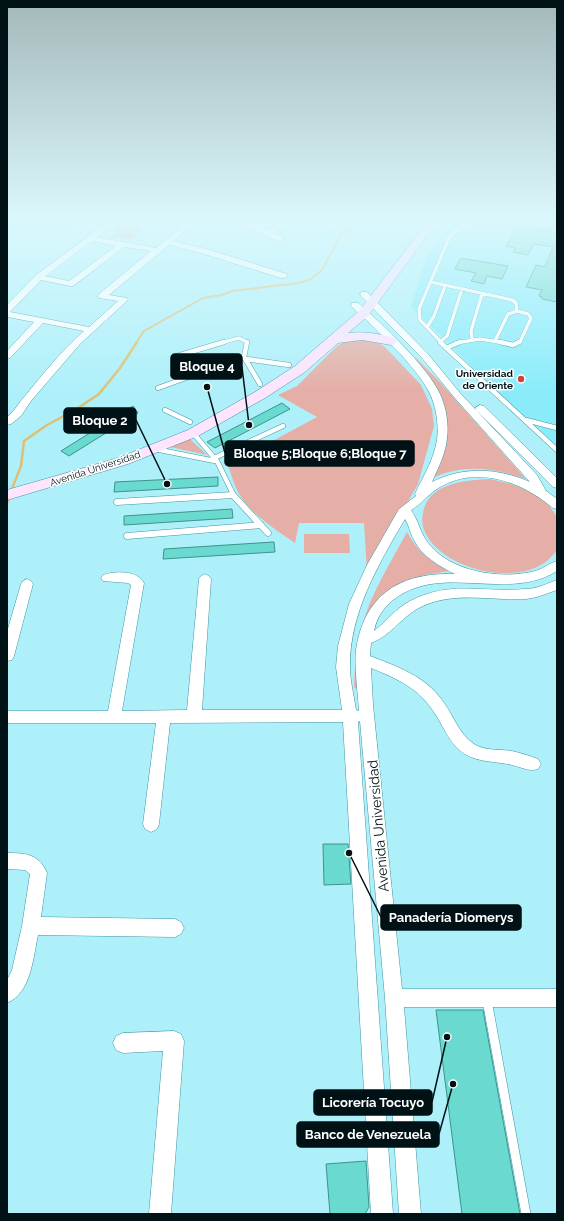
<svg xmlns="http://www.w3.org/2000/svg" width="564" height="1221" font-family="Raleway,sans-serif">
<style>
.built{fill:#8aecfa}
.green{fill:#e5aea7}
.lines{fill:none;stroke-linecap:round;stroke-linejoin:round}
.stream-far2{stroke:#dfbf72;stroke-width:2}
.stream-far1{stroke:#dfbf72;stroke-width:2.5}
.stream{stroke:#dfbf72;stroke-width:3.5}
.building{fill:#6ad9cf;stroke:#3c948c}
.lane-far3-casing{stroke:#3f96a2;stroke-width:4}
.lane-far2-casing{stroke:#3f96a2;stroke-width:5.5}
.lane-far1-casing{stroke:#3f96a2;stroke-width:7}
.lane-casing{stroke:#3f96a2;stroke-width:10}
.street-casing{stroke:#3f96a2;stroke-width:1}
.secondary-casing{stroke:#3f96a2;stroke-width:1}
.lane-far3{stroke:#fff;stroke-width:3.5}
.lane-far2{stroke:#fff;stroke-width:4.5}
.lane-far1{stroke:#fff;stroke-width:6}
.lane{stroke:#fff;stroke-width:9}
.street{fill:#fff;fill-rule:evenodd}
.secondary{fill:#fee4fd;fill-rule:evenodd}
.poi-dot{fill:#d0423a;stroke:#fff;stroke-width:1.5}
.labels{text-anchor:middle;stroke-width:3;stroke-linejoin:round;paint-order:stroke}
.far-poi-label{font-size:10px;font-weight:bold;fill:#001215;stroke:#fff;text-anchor:end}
.far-street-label{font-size:10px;fill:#001215;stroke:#fff}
.near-street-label{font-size:14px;fill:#001215;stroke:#fff}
.leader{fill:none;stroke:#001215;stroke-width:1.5}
.callout-dot{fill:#001215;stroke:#fff;stroke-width:1.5}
.callout{fill:#001215;stroke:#001215;stroke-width:1.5}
.callout-label{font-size:13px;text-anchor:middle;font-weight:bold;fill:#fff}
</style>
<rect width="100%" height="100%" fill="#aef0fa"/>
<path class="built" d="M7,221H88L62,238L7,235Z
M453,221H557V450L411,307L426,258Z"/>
<path class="green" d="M120,224L142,226L133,239L111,237Z
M352,337L375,341L385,347L421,385L432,409L434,426L418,484L367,573L364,523H299L295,543C277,531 250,513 239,494C234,485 231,474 228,465L317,417L278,395L297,386L337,346Z
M413,357L416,358L439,381L526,479C494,468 462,463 431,479L446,415Z
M190,439L207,455L170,447Z
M490,479L511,484L531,492L548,504L557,517V550C554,554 550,558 547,561C515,586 447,570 427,536C423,530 421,521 423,513C428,483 465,480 490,479Z
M407,532C417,551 431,562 450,571L424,575L409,582L381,606L359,688L356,689L354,687C355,666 356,646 362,626C371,593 391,562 407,532Z
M304,534H349L350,553H304Z"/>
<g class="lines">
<path class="stream-far2" d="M136,343L144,331L203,298L222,295L232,291L299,283L311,279L322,270L340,236L357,221"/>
<path class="stream-far1" d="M9,496L21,466L24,441L47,425L75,410L99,394L120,368L137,342"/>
<path class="stream" d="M7,502L10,495"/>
</g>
<path class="building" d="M515,221L525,223L523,227L550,231L554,221H557V302L542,299V297L539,296L542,290L526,287L536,265L545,267L553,247L534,244L528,255L513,252L515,248L506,246L516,230L511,229Z
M460,259H466L508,266L502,279L487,276L484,284L471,281L476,273L455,269Z
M282,403L290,409L215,448L207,442Z
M133,406L138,413L69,456L61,451Z
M218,477V486L114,492L115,482Z
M232,509L233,518L124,525V516Z
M274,542L275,552L163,559L164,549Z
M323,844H348L351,884L324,885Z
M436,1010H483L520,1214H462Z
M366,1161L369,1207L365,1214H330L326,1164Z"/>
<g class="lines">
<defs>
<path id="lane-far3" d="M431,282L512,300L516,303L517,311L528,314L531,318L520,342L517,343
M427,327L434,316L445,286
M472,339L471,331L482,294
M495,341L508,314L517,311
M440,342L447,336L462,289
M220,343L239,338L247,342V343
M442,343L420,320L419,309L449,238L458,228L475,221
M456,343L480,339L505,343"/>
<path id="lane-far2" d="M247,342L244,357L260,384
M440,342L557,450
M500,342L513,345L519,342
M446,348L460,342
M177,356L224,342
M246,359L289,365
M158,388L244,357
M165,410L190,422
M526,420L557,428
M193,433L217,461L234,496
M155,449L215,461
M212,459L283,426
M220,496L233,495"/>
<path id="lane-far1" d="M233,495L268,533
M117,502L233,495
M127,536L261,525"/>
<path id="lane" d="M487,1000L526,1214"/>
<path id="street" d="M109,221H118L97,237L156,248L189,221H197L173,241L210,250L287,274L288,276L284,278H281L204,254L169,245L109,295L127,298L128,300L80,344L31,401L21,416L11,424L7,425V417C15,411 18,403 25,396C43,374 62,350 84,331L43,323L10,358L7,359V351L34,322L7,317V305L36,275ZM92,241L116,246L69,281L45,276ZM124,247L151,251L99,294L98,296L99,298L118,301L89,327L10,312L41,280L70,286H73Z
M240,221H250L269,230L284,221H293L274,233L283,237V241C275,242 247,227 240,221Z
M308,221C316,221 324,223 332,223C336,223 342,221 348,221L334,228Z
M361,292H367L428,354L460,393L537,475L546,491L557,499V509L553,508C522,482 478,465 440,487C429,493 422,504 411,510C418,520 420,531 426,540C447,572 501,580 535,571C543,569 549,563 557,561V571C522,593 479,580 440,583C411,585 380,600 374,631C387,621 395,609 410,601C451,580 482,593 525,589C537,589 546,584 557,580V590L537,597L526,599C489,601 451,590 417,609C400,619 390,636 371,643L370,656C396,666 425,676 442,700C453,714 458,733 474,744C485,751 499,749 512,751C521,753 530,756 538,759L541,764L538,769C529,772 521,767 512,765C496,761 480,763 465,754C448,744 443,723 431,708C417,687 393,677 371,668L373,705L402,989H557V1007H404L421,1214H399L385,998L360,721L358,722L393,1214H371L343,722L170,723L159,824L157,829L151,832L145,829L143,824L156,723H7V711H108L131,585L128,583L103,581L101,578L103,575C115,571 137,570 144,583L122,711L187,710L199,579L201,576L205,574L209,576L211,579L202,710H342L336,667L338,646L349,604L367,565L399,509L416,496L415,494C423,477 434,459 437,440C439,424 436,404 428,390C414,364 374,327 352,307L351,305L352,303H358C381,323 428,367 440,394C446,407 449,424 447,438C446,453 438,468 432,482C464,466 498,468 530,482L454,397L422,358L361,296L360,294ZM405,519C409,525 410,533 414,540C422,556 439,566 455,574C401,572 364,594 356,650C354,665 358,694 359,711L356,710C354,696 350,681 350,667C349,614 379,563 405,519Z
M480,405L484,406L557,478V488L553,487L476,410L475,408Z
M27,579L31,581L33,584L14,656L12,660L7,661V632L21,584L23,581Z
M7,853C26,853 39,854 47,873L41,917L175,919L181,922L184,928L181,934L175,937L38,935C33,958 31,993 7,1003V980L12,970L22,926L30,874L25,870L7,869Z
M174,1031L181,1034L184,1041L171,1214H149L163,1051L123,1053L116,1050L113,1043L116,1036L123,1033Z"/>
<path id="secondary" d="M428,221H438L368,316L348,333C365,331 380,334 395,338L397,341L395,344L391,345L362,340L338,343L305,372L265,398L198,436L128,464L7,500V490L118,458L188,430L255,392L295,366L360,310Z"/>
</defs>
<use href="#lane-far3" class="lane-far3-casing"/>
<use href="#lane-far2" class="lane-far2-casing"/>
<use href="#lane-far1" class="lane-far1-casing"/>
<use href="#lane" class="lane-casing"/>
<use href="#street" class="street-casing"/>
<use href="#secondary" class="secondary-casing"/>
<use href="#lane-far3" class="lane-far3"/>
<use href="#lane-far2" class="lane-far2"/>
<use href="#lane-far1" class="lane-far1"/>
<use href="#lane" class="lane"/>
<use href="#street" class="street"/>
<use href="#secondary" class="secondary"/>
</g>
<linearGradient id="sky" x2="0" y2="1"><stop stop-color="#a4b8b9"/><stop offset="0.56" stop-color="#dbf8fd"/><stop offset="1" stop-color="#dbf8fd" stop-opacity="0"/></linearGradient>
<rect width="564" height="392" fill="url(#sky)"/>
<circle class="poi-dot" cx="521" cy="379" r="4"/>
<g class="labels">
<g class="far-poi-label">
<text x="513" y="377">Universidad<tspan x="513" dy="12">de Oriente</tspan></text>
</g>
<g class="far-street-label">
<text transform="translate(95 468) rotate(-18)" y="4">Avenida Universidad</text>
</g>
<g class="near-street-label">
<text transform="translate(378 826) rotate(-95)" y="5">Avenida Universidad</text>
</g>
</g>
<path class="leader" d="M249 425L242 367M167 484L136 420M207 387L225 453M349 853L381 917M447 1037L432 1102M453 1084L439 1134"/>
<g class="callout-dot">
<circle cx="249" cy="425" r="4"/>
<circle cx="167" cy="484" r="4"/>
<circle cx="207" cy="387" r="4"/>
<circle cx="349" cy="853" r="4"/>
<circle cx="447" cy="1037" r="4"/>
<circle cx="453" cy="1084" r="4"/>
</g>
<g class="callout">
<rect x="171" y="354" width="71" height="25" rx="4"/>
<rect x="64" y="408" width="72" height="25" rx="4"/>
<rect x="225" y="441" width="189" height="25" rx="4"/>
<rect x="381" y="905" width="140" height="25" rx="4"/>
<rect x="314" y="1090" width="118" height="25" rx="4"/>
<rect x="297" y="1122" width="142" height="25" rx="4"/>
</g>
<g class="callout-label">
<text x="207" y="371">Bloque 4</text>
<text x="100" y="425">Bloque 2</text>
<text x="320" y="458">Bloque 5;Bloque 6;Bloque 7</text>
<text x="451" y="922">Panadería Diomerys</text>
<text x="373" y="1107">Licorería Tocuyo</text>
<text x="368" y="1139">Banco de Venezuela</text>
</g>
<rect width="564" height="1221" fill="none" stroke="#001215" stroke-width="16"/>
</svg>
